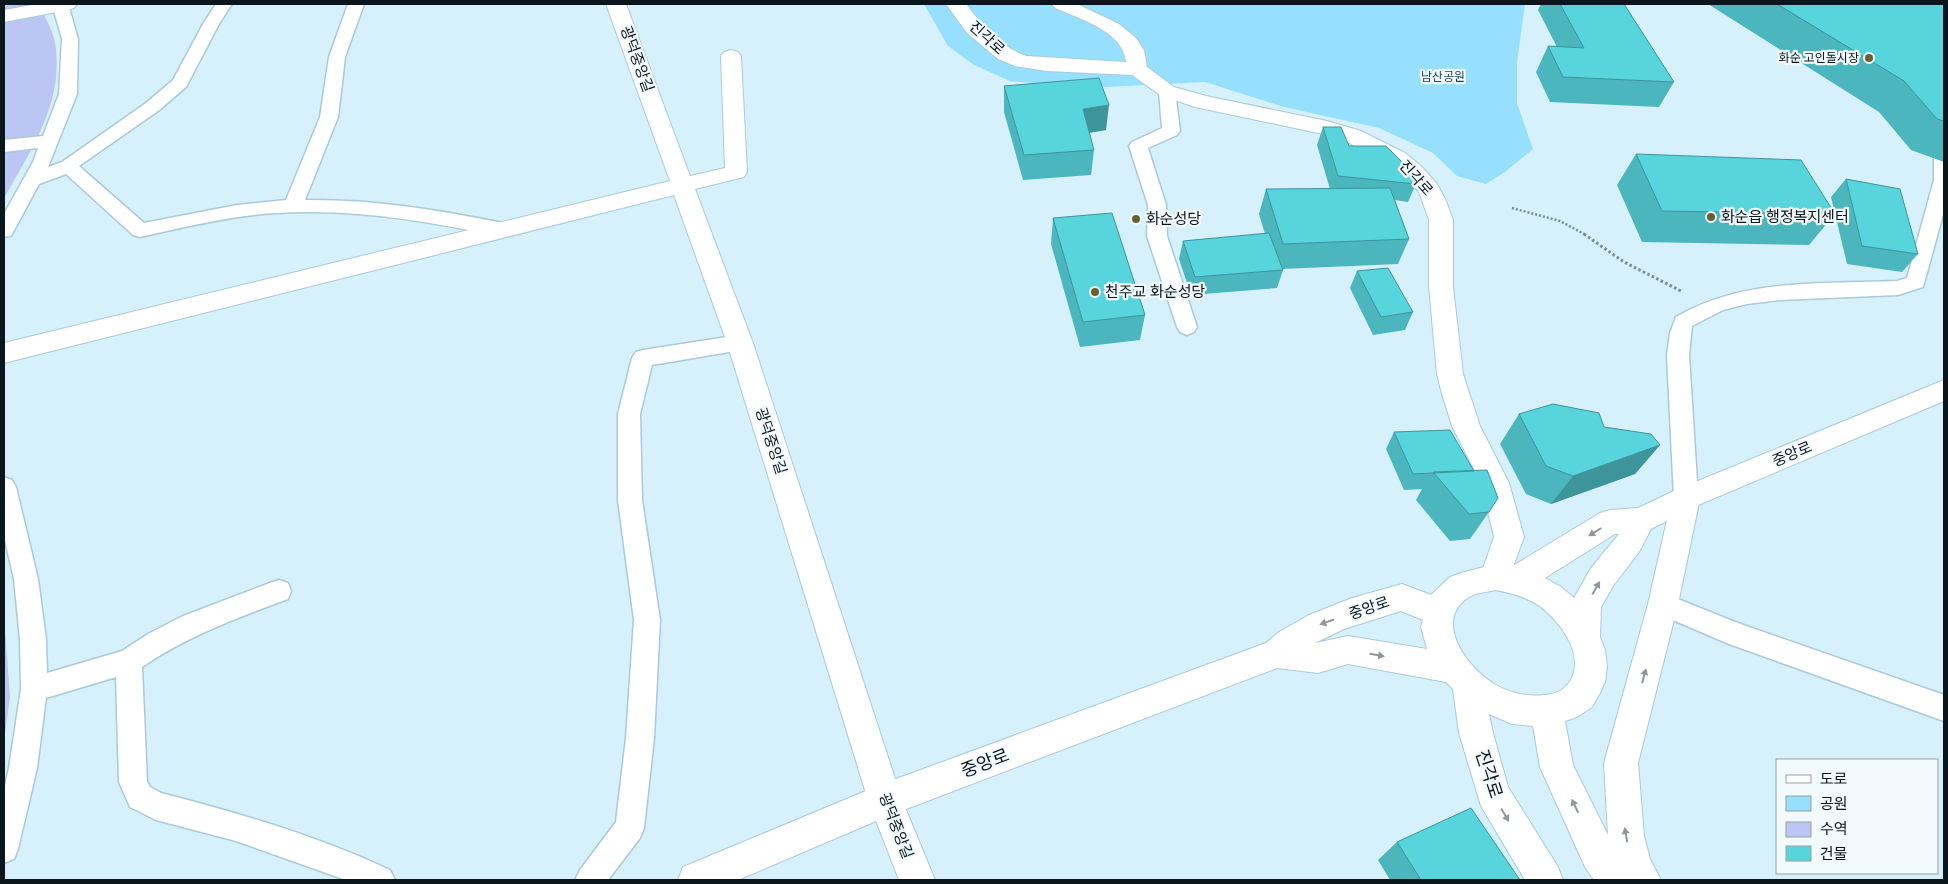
<svg xmlns="http://www.w3.org/2000/svg" width="1948" height="884" font-family="Figtree,'Noto Sans KR',sans-serif">
<style>
.green{fill:#96e0fe}
.water{fill:#bbc6f4}
.lines{fill:none;stroke-linecap:round;stroke-linejoin:round}
.lane-casing{stroke:#aacad8;stroke-width:3}
.street-casing{stroke:#aacad8;stroke-width:2}
.secondary-casing{stroke:#aacad8;stroke-width:2}
.path-far1{stroke:#798d96;stroke-width:2.5;stroke-dasharray:2 2;stroke-linecap:butt}
.path{stroke:#798d96;stroke-width:3;stroke-dasharray:2.5 2.5;stroke-linecap:butt}
.lane{fill:#fff;fill-rule:evenodd}
.street{fill:#fff;fill-rule:evenodd}
.secondary{fill:#fff;fill-rule:evenodd}
.wall{fill:#4cb6be}
.shaded-wall{fill:#3e949b}
.building{fill:#58d4dd;stroke:#3e949b}
.oneway{fill:#919698}
.poi-dot{fill:#66612e;stroke:#f3fafd;stroke-width:2}
.labels{text-anchor:middle;stroke-width:4.5;stroke-linejoin:round;paint-order:stroke}
.far-poi-label{font-size:12px;fill:#0a161b;stroke:#f3fafd;text-anchor:end}
.far-park-label{font-size:12px;fill:#1d4a5a;stroke:#f3fafd}
.street-label{font-size:15px;fill:#0a161b;stroke:#f3fafd}
.poi-label{font-size:15px;fill:#0a161b;stroke:#f3fafd;text-anchor:start}
.near-street-label{font-size:18px;fill:#0a161b;stroke:#f3fafd}
</style>
<rect width="100%" height="100%" fill="#d6f0fc"/>
<path class="green" d="M924,4H1525L1517,62V103L1533,149L1505,172L1486,184L1457,176L1433,153L1379,128L1284,107L1205,82L1086,88L1010,81L974,65L948,46Z"/>
<path class="water" d="M4,4H39C44,16 53,30 55,43C65,101 31,150 4,198Z
M4,616L10,697L4,741Z"/>
<g class="lines">
<defs>
<path id="lane" d="M52,4H68L78,39L77,94L48,167L62,162L146,103L173,80L203,24L216,4H232L219,24L186,87L158,111L79,166L144,223L237,205L286,200L320,117L329,57L348,4H364L345,57L338,117L305,200C372,199 438,210 503,223L510,225L513,230L510,235L503,237C428,221 352,208 276,213C230,216 185,227 140,237L133,235L66,174L39,184L11,236L4,237V214L33,162L38,148L4,152V140L43,136L59,94L62,39Z
M1167,86L1173,87L1175,91L1180,131L1177,135L1148,148L1166,205L1167,236L1197,327L1194,332L1187,335L1180,332L1177,327L1147,236L1148,205L1129,146L1132,142L1162,128L1159,91L1161,87Z
M1944,93V211L1923,287L1898,295L1780,300L1747,304L1723,310L1692,326L1689,355L1698,498L1694,505L1686,508L1678,505L1674,498L1667,355L1670,333L1676,317C1744,278 1821,284 1897,281L1907,278L1934,180V101L1938,94Z
M740,335L747,337L750,343L747,349L652,365L640,414L642,500L660,620L654,738L644,828L640,838L608,880H575L580,870L616,822L626,738L634,620L618,500V414L632,358L636,352L643,350Z
M4,477L12,480L16,487L38,579L46,639L47,673L122,651L148,634L183,616L270,583L279,580L288,583L291,591L288,599C237,618 187,636 142,667L147,781L150,787L161,793C239,813 317,836 390,870L395,880H346L236,841L156,820L130,807L119,782L116,677L46,698L37,768L18,849L14,859L4,863V790L9,768L21,689L20,639L14,579L4,536Z
M1663,593L1735,622L1944,695V721L1729,644L1654,612L1650,604L1654,596Z"/>
<path id="street" d="M38,4H77L74,8L67,10L4,22V10Z
M606,4H626L690,176L725,168L721,56L724,52L731,50L738,52L741,56L747,172L744,177L695,189L753,343L902,800L935,880H899L868,800L727,343L674,195L4,363V343L670,181Z
M946,4H966C982,26 1000,46 1026,56L1126,62C1123,31 1080,19 1055,8L1052,4H1077L1119,24L1136,38L1144,50L1147,67L1174,87L1206,96L1327,121L1361,131L1405,153L1420,165L1437,184L1446,201L1453,220V287L1463,374L1480,426L1509,483L1524,537L1506,586L1495,590L1484,586L1480,577L1494,537L1481,483L1452,426L1442,394L1437,374L1429,287V220L1419,192L1404,175L1389,163L1345,141L1323,134L1195,107L1160,95L1132,75L1047,71L1015,66L998,59L967,33Z
M1686,486L1696,490L1700,498L1678,604L1638,763L1644,836L1650,859L1661,880H1622L1616,867L1608,836L1604,763L1648,604L1672,498L1676,490Z"/>
<path id="secondary" d="M1944,380V401L1696,506L1651,529L1639,552L1613,586L1601,607L1600,637L1605,650L1607,667L1605,682L1600,693L1592,707L1577,717L1565,721L1573,765L1611,841L1627,867L1632,880H1594L1585,867L1540,767L1533,726L1512,724L1489,714L1493,733L1508,787L1558,867L1563,880H1525L1481,806L1459,733L1453,689L1446,682L1348,664L1318,673L1277,668L888,816L738,880H678L683,867L885,783L1266,643L1279,632L1309,615L1352,598L1402,584L1431,595L1450,577L1461,573L1495,564L1511,567L1600,513L1610,510L1638,508L1676,490ZM1615,534H1619L1591,568L1574,598L1561,587L1545,578ZM1495,590C1512,593 1527,597 1541,607C1552,616 1562,627 1568,639C1582,663 1575,693 1544,695C1528,697 1510,693 1496,685C1469,670 1431,621 1469,597C1476,593 1487,592 1495,590ZM1401,611L1423,620L1421,627L1427,649L1348,636L1315,643L1344,629Z"/>
</defs>
<use href="#lane" class="lane-casing"/>
<use href="#street" class="street-casing"/>
<use href="#secondary" class="secondary-casing"/>
<path class="path-far1" d="M1512,208L1560,221L1586,235"/>
<path class="path" d="M1584,234L1624,262L1683,292"/>
<use href="#lane" class="lane"/>
<use href="#street" class="street"/>
<use href="#secondary" class="secondary"/>
</g>
<path class="wall" d="M1541,4H1624L1674,82L1659,107L1550,102L1536,72L1548,46L1557,47L1538,10Z
M1708,4H1944V162L1911,150L1879,112Z
M1004,86L1106,130L1089,133L1094,150L1091,175L1023,180L1004,112Z
M1323,127L1349,146L1416,184L1408,202L1395,200L1409,239L1398,264L1282,269L1283,270L1277,288L1191,295L1179,259L1183,241L1265,234L1259,214L1266,189H1330L1317,145Z
M1636,154L1835,214L1809,245L1642,242L1617,185Z
M1846,179L1918,254L1902,272L1847,264L1831,197Z
M1053,218L1145,315L1140,340L1080,347L1051,244Z
M1357,271L1413,312L1405,330L1373,335L1350,288Z
M1519,414L1604,427L1660,445L1635,474L1551,504L1526,494L1500,444Z
M1394,432L1489,512L1470,539L1450,541L1416,500L1422,489L1404,490L1386,449Z
M1397,842L1520,880H1390L1378,860Z"/>
<path class="shaded-wall" d="M1109,105L1106,130L1080,134L1083,109Z
M1660,445L1635,474L1551,504L1573,476Z"/>
<path class="building" d="M1560,4H1624L1674,82L1563,77L1548,46L1584,48Z
M1777,4H1944V121L1937,119L1904,81Z
M1099,78L1109,105L1083,109L1094,150L1024,155L1004,86Z
M1323,127H1341L1349,146H1386L1409,169L1416,184L1338,176Z
M1636,154L1801,160L1835,214L1662,211Z
M1846,179L1900,189L1918,254L1862,246Z
M1390,188L1409,239L1283,244L1266,189Z
M1112,213L1145,315L1083,322L1053,218Z
M1269,233L1283,270L1195,277L1183,241Z
M1388,268L1413,312L1381,317L1357,271Z
M1553,404L1599,413L1604,427L1651,434L1660,445L1573,476L1546,466L1519,414Z
M1450,430L1474,471L1413,474L1394,432Z
M1487,470L1498,498L1489,512L1469,514L1433,472Z
M1471,808L1520,880H1421L1397,842Z"/>
<defs><path id="oneway-solid" d="M-6-.8H1V-3.2L6.5 0L1 3.2V.8H-6Z" transform="scale(1.25)"/></defs>
<g class="oneway">
<use href="#oneway-solid" transform="translate(1595 532) rotate(148)"/>
<use href="#oneway-solid" transform="translate(1596 588) rotate(-60)"/>
<use href="#oneway-solid" transform="translate(1327 622) rotate(161)"/>
<use href="#oneway-solid" transform="translate(1377 655) rotate(10)"/>
<use href="#oneway-solid" transform="translate(1644 676) rotate(-75)"/>
<use href="#oneway-solid" transform="translate(1575 806) rotate(-115)"/>
<use href="#oneway-solid" transform="translate(1505 815) rotate(59)"/>
<use href="#oneway-solid" transform="translate(1626 835) rotate(-100)"/>
</g>
<g class="poi-dot">
<circle cx="1869" cy="58" r="5"/>
<circle cx="1711" cy="217" r="5"/>
<circle cx="1136" cy="219" r="5"/>
<circle cx="1095" cy="292" r="5"/>
</g>
<g class="labels">
<g class="far-poi-label">
<text x="1859" y="62">화순 고인돌시장</text>
</g>
<g class="far-park-label">
<text x="1443" y="81">남산공원</text>
</g>
<g class="street-label">
<text transform="translate(987 38) rotate(42)" y="5">진각로</text>
<text transform="translate(637 59) rotate(70)" y="5">광덕중앙길</text>
<text transform="translate(1416 178) rotate(48)" y="5">진각로</text>
<text transform="translate(771 441) rotate(72)" y="5">광덕중앙길</text>
<text transform="translate(1792 454) rotate(-23)" y="5">중앙로</text>
<text transform="translate(1369 608) rotate(-19)" y="5">중앙로</text>
<text transform="translate(896 826) rotate(69)" y="5">광덕중앙길</text>
</g>
<g class="poi-label">
<text x="1721" y="222">화순읍 행정복지센터</text>
<text x="1146" y="224">화순성당</text>
<text x="1105" y="297">천주교 화순성당</text>
</g>
<g class="near-street-label">
<text transform="translate(985 763) rotate(-21)" y="6">중앙로</text>
<text transform="translate(1489 774) rotate(72)" y="6">진각로</text>
</g>
</g>
<rect width="1948" height="884" fill="none" stroke="#0a161b" stroke-width="10"/>
<rect x="1776" y="759" width="162" height="115" fill="#f3fafd" stroke="#969fa3"/>
<rect x="1786" y="775" width="25" height="8" fill="#ffffff" stroke="#969fa3"/>
<text x="1820" y="784" font-size="15" fill="#0a161b">도로</text>
<rect x="1786" y="796" width="25" height="15" fill="#96e0fe" stroke="#969fa3"/>
<text x="1820" y="809" font-size="15" fill="#0a161b">공원</text>
<rect x="1786" y="822" width="25" height="15" fill="#bbc6f4" stroke="#969fa3"/>
<text x="1820" y="834" font-size="15" fill="#0a161b">수역</text>
<rect x="1786" y="846" width="25" height="15" fill="#58d4dd" stroke="#969fa3"/>
<text x="1820" y="859" font-size="15" fill="#0a161b">건물</text>
</svg>
